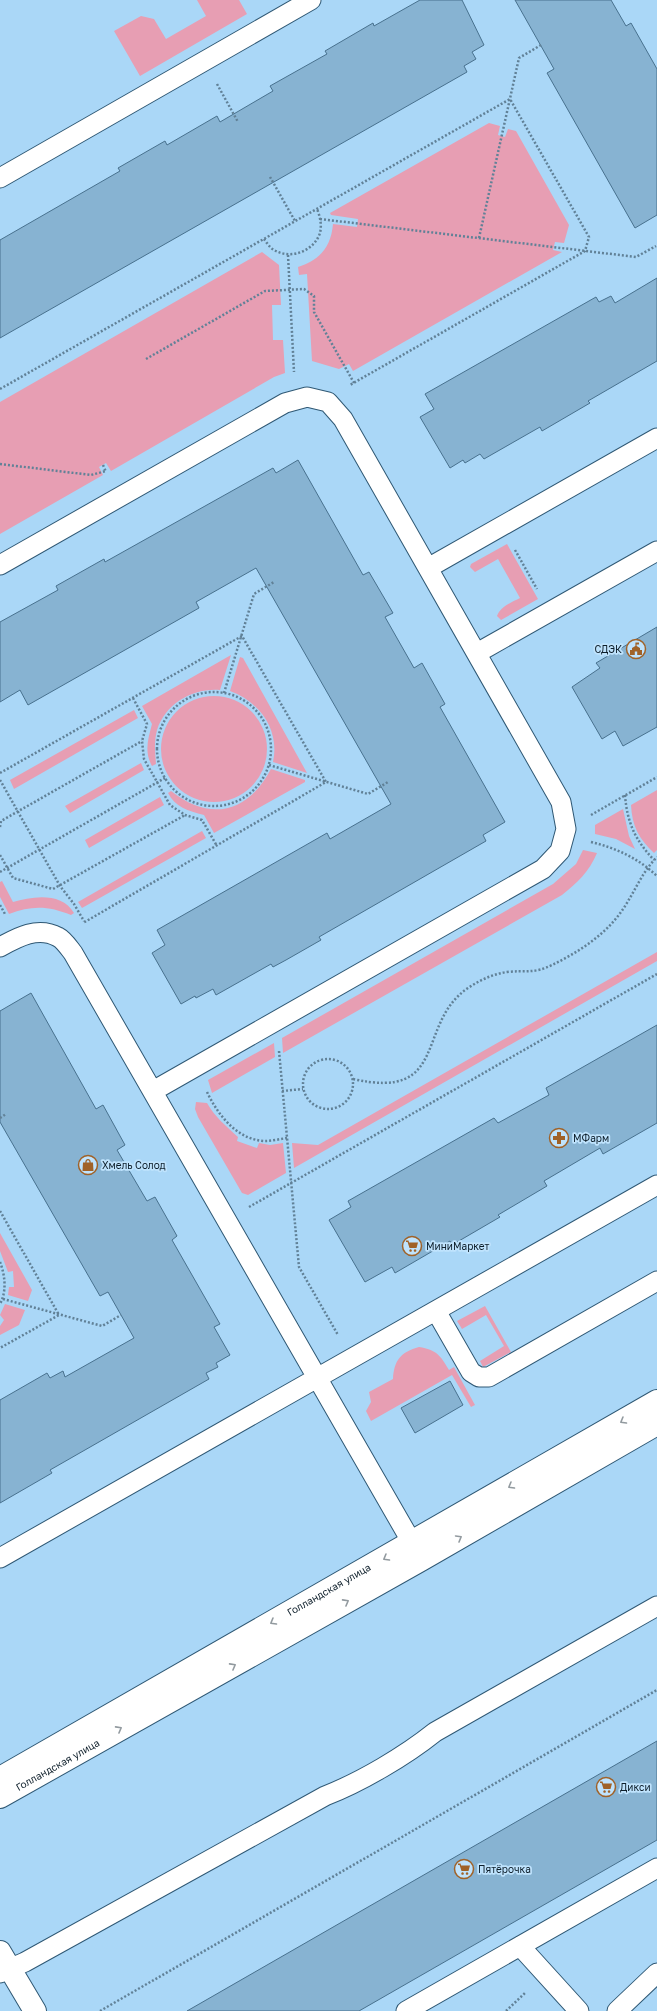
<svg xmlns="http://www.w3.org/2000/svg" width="657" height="2011" font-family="'Golos Text',sans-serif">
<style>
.green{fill:#e79eb3}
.building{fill:#87b3d2;stroke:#48718e}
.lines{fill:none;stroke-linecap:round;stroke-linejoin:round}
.service-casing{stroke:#2f5874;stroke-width:21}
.minor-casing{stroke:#2f5874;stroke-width:24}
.tertiary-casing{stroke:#2f5874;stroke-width:24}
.path{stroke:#618197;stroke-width:2.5;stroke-dasharray:2 2;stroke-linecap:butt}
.service{stroke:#fff;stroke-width:19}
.minor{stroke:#fff;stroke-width:22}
.tertiary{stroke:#fff;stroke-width:22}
.oneway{stroke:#929a9f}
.labels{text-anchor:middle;stroke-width:3.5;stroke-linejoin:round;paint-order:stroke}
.poi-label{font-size:10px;fill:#0d1e2a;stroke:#bfe3fd;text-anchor:start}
.street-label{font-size:10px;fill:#0d1e2a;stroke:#bfe3fd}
</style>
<rect width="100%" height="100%" fill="#aad7f7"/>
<path class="green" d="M197,0H239L247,14L140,76L114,31L141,16L154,19L166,39L206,16Z
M489,123L500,126L498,135L505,137L508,129L516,131L569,225L564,243L555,242L553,250L562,252L353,371L349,364L339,369L312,361L307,274L299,275L298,267C320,260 331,247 333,224L357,227L358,219L331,215L330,213Z
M262,252L279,265L281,305H272L273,340H283L285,373L274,377L111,471L106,463L99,467L103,475L0,534V402Z
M507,544L538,599L501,620L497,616C500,607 512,602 520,598L498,559L475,572L470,567L471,564Z
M231,655L220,690C193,688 166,703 157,730C154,741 155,753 156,764L152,766C144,752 148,739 152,724L142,706Z
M240,657L243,658L307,773L273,762C280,730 260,702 230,691Z
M161 749a53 53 0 1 1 106 0a53 53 0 1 1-106 0Z
M134,710L138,718L14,789L10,780Z
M141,763L144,770L70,813L65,806Z
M271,769L305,780V782L214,833L204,815C188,811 175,807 168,793L171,791C210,822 248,813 271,769Z
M657,790V850L654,853C639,839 632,826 631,805Z
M160,797L164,805L89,848L85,840Z
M623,809L629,836L635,849L616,839L595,834V825Z
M202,831L206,838L82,908L78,902Z
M583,850L597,853C589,872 577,883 562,895L283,1053L282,1038L553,884L576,864Z
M2,881L13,902C33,896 62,892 74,913L71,915C49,906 32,905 9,914L0,897V882Z
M657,952V961L294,1168L292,1143L318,1145Z
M274,1043L275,1057L212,1093L208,1080Z
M196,1102L207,1103C215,1117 226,1126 238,1137L237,1141L257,1148L259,1143L270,1145L283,1143L286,1173L248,1195L242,1193L198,1117L195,1109Z
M0,1233L32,1290L28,1301L8,1295L9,1287H14L13,1271L8,1272L0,1251Z
M5,1304L25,1310L19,1325L0,1335V1326L4,1320L0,1315Z
M485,1306L511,1352L483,1367L480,1361L504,1346L486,1315L462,1329L457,1321Z
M419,1347C437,1350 440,1355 449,1370L454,1367L475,1405L471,1407L452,1375L371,1421L366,1411L371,1402L369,1392L393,1379C394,1360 401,1352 419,1347Z"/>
<path class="building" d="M420,0H462L484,45L472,52L476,59L464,66L467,72L0,338V240L120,171L118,168L165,141L167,145L217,116L220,122L273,91L270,86L327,54L325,51L373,23L374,26Z
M515,0H611L626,26L631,23L657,69V215L635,228L547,73L554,69Z
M657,278V361L588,401L590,403L542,431L540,427L484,459L480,454L465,463L463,460L450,468L420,417L434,409L425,394L596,297L599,302L611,296L615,303Z
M298,460L363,575L369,572L393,613L385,617L414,668L422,663L445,704L440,707L505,822L483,835L486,841L319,937L321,940L286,960L273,967L271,964L216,995L213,989L196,998L195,996L181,1004L152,953L165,945L157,930L327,833L330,839L391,804L256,568L196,602L199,608L28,705L20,690L0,702V622L58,590L56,586L104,559L105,562L273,468L276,473Z
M657,627V727L623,746L615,731L602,739L572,687L600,668L596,663Z
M31,993L96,1109L103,1105L125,1145L117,1150L147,1201L155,1197L177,1236L172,1240L220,1324L214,1327L230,1355L216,1363L218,1367L206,1373L209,1379L50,1470L52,1473L0,1503V1400L47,1373L50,1378L63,1371L65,1377L134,1338L108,1292L100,1296L0,1122V1011Z
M657,1025V1123L603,1154L600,1148L544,1181L547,1186L498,1215L500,1217L452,1245L450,1241L395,1273L392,1267L365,1282L329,1220L351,1207L348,1201L494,1118L498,1123L549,1095L546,1088Z
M450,1381L463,1405L415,1433L401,1408Z
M657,1741V1840L359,2011H187Z"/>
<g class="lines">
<defs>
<path id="service" d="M0,178L311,0
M0,565L285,403L307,397L328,402L343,419L561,802L566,829L560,851L543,869L153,1091
M428,568L657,438
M477,653L657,551
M0,947C18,937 38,926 58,937C64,940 69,948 73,953L419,1555
M436,1311L471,1372L479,1377H489L657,1281
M0,1558L657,1185
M520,1946L579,2011
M0,1973L25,1962L325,1796C361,1782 405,1756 435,1732L657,1606
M406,2011L657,1868
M617,2011L657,1973"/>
<path id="minor" d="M0,1952L35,2011"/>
<g id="tertiary">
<path id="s1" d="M0,1778L657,1401"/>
<path id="s2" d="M0,1797L421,1560L657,1424"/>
</g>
</defs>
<use href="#service" class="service-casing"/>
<use href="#minor" class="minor-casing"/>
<use href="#tertiary" class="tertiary-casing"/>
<path class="path" d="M217,84L238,122
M270,177L295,221
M320,219L636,257L656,246
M479,238L519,58L541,45
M264,239C267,243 270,248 274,250C291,260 314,251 320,233C322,225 320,216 317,209
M288,255L294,372
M146,359L265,291L304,289L314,296V312L354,383
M0,389L510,99L589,237L585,251L350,385
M0,464L91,475L106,471
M103,465L106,472
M515,550L537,589
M157 749a57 57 0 1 1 114 0a57 57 0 1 1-114 0Z
M224,693L254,594L274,582
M133,698L147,724L142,741L144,759L170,805L185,815L202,820L217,846
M269,765L368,794L388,782
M0,773L242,636L326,782L83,923
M0,780L60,886L74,904L84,921
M625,795C627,822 635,840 654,860
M591,815L657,777
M0,827L1,821L142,741
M591,842C616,848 638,858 657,876
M0,855L13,878L53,889L185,815
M0,872L165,778
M0,905L5,914
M279,1051L299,1267L338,1335
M303 1084a25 25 0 1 1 50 0a25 25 0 1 1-50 0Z
M353,1079C450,1101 415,1024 468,988C480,980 493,974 507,972C525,970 534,974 552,965C577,953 604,936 621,912C634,894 641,873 657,857
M282,1091L303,1089
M207,1092C218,1115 237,1140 265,1141C272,1141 280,1139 287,1138
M0,1118L6,1114
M249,1207L657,974
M0,1211L59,1315L0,1348
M0,1262C5,1275 7,1291 0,1304
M3,1299L102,1326L121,1315
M100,2011L657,1690
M506,2011L526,1992"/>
<use href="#service" class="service"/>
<use href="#minor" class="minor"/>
<use href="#tertiary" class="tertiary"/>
</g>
<defs><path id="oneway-chevron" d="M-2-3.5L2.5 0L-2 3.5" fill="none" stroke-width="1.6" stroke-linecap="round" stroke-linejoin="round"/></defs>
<g class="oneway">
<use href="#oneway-chevron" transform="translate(623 1421) rotate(150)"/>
<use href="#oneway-chevron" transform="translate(511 1486) rotate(150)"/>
<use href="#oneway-chevron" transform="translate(459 1538) rotate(-30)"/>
<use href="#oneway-chevron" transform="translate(386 1558) rotate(150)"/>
<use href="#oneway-chevron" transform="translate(346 1602) rotate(-29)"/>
<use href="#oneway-chevron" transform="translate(273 1622) rotate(150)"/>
<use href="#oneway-chevron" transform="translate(233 1666) rotate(-29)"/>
<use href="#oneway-chevron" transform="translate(119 1729) rotate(-29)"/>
</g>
<defs>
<symbol id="civic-ring" viewBox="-11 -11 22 22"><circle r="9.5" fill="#bfe3fd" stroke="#a06228" stroke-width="1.5"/><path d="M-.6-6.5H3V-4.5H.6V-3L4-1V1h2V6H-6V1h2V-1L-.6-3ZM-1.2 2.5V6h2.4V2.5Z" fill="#a06228"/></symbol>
<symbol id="pharmacy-ring" viewBox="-11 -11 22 22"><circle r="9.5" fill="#bfe3fd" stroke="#a06228" stroke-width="1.5"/><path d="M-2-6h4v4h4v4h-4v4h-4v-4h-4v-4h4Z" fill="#a06228"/></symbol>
<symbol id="shop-ring" viewBox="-11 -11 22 22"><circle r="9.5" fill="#bfe3fd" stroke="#a06228" stroke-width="1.5"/><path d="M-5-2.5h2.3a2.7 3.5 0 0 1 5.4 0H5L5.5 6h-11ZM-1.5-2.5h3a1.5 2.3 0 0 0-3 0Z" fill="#a06228"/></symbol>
<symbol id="supermarket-ring" viewBox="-11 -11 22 22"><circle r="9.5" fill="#bfe3fd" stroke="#a06228" stroke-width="1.5"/><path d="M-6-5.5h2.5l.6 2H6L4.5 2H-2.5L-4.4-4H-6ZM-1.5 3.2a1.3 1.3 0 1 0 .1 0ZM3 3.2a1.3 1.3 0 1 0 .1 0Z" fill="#a06228"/></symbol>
</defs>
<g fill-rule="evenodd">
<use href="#civic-ring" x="625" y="638" width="22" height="22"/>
<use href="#pharmacy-ring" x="548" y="1127" width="22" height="22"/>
<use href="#shop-ring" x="77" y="1154" width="22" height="22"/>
<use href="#supermarket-ring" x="401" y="1235" width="22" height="22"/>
<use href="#supermarket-ring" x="595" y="1776" width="22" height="22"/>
<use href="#supermarket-ring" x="453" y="1858" width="22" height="22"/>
</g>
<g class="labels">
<g class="poi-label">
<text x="622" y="653" text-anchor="end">СДЭК</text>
<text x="573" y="1142">МФарм</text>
<text x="102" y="1169">Хмель Солод</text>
<text x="426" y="1250">МиниМаркет</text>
<text x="620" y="1791">Дикси</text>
<text x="478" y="1873">Пятёрочка</text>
</g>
<g class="street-label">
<text dy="4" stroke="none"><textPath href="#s1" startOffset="379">Голландская улица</textPath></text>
<text dy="4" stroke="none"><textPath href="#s2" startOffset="66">Голландская улица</textPath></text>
</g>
</g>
</svg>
